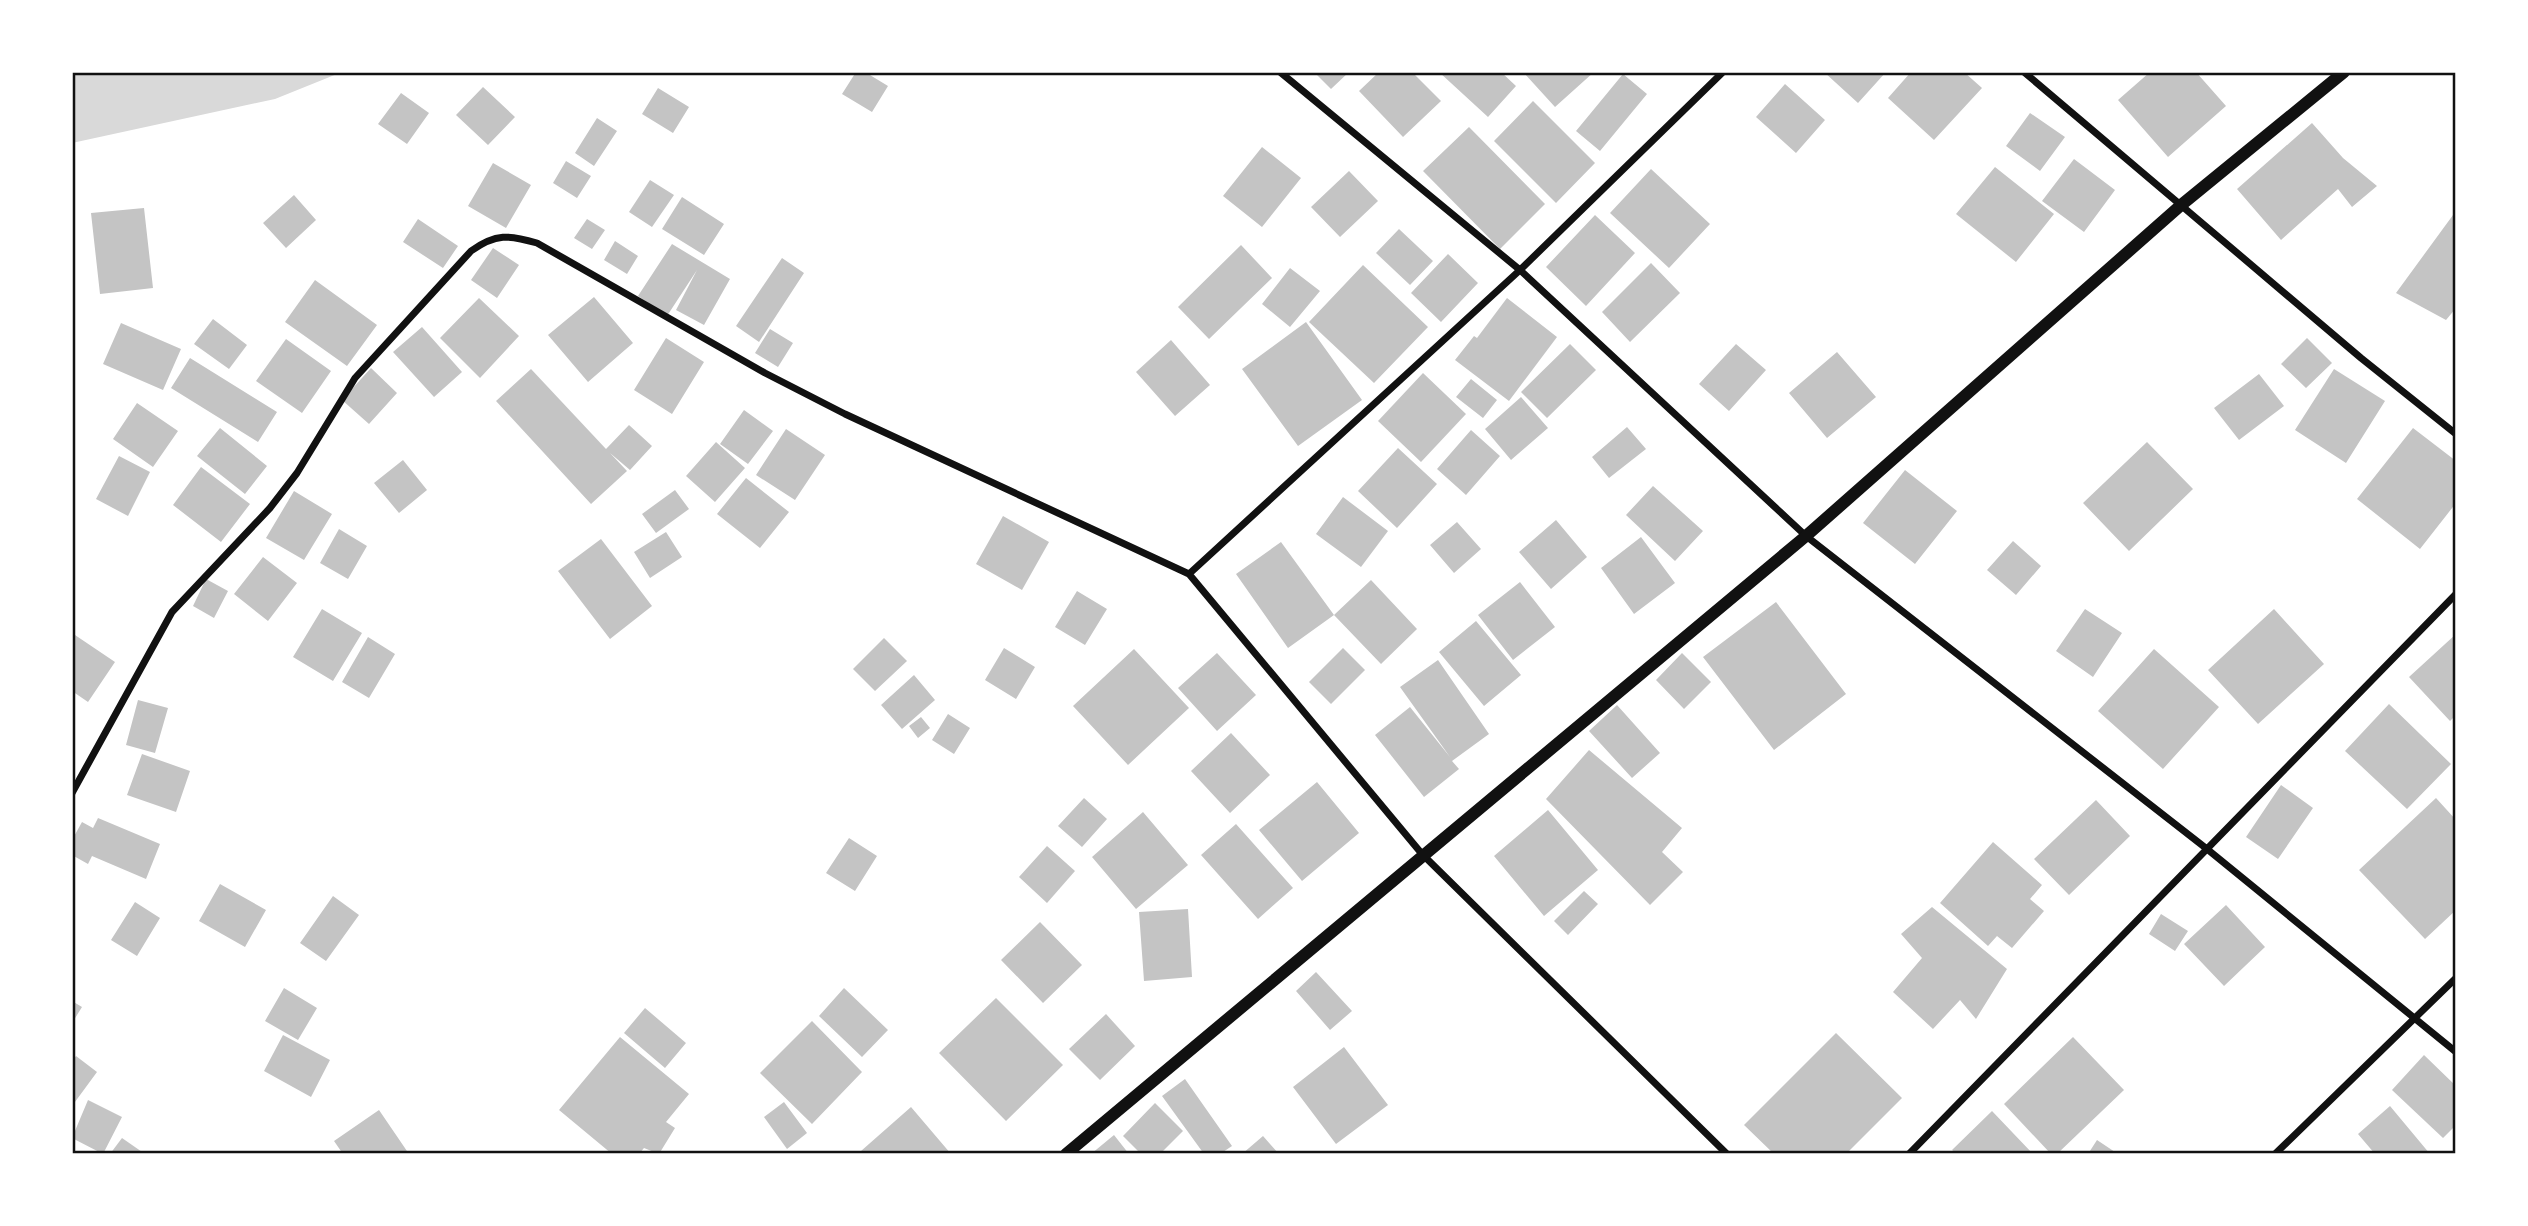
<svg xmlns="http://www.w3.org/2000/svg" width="2528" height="1226" font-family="Ubuntu,sans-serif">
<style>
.water{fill:#d9d9d9}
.building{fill:#c4c4c4}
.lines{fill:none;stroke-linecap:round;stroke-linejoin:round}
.minor{stroke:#111;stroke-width:7}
.tertiary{stroke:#111;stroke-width:12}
.neatline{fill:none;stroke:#111;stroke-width:2.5}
</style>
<rect width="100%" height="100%" fill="#fff"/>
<path class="water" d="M72,72H342L275,99L72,143Z"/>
<path class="building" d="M856,72H865L888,86L872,112L842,94Z
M1314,72H1349L1331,89Z
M1379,72H1412L1441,101L1403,137L1359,91Z
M1439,72H1501L1516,86L1488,117Z
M1523,72H1594L1555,107Z
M1824,72H1886L1858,103Z
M1911,72H1964L1982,88L1934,140L1888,98Z
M2150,72H2196L2226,106L2168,157L2118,100Z
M1623,74L1647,94L1600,151L1576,131Z
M1785,84L1825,120L1796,153L1756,117Z
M483,87L515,117L488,145L456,115Z
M658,88L689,107L673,133L642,114Z
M401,93L429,113L407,144L378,124Z
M1533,101L1595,163L1556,203L1494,141Z
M2030,113L2065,137L2040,171L2006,146Z
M597,118L617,131L594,166L575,153Z
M2312,123L2343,158L2377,186L2352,207L2338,189L2281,240L2237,189Z
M1469,127L1545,204L1500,249L1423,171Z
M1262,147L1301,178L1262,227L1223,196Z
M2074,159L2115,190L2084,232L2042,201Z
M566,161L591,176L577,198L553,183Z
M493,163L531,185L506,228L468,206Z
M1995,167L2054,214L2016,262L1956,214Z
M1651,169L1710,224L1669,268L1610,213Z
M1349,171L1378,201L1340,237L1311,207Z
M650,180L674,195L652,227L629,212Z
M294,195L316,220L286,248L263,223Z
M682,197L724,224L704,255L662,229Z
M144,208L153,288L100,294L91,213Z
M1595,215L1635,253L1586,306L1546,267Z
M2453,215L2456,217V308L2446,320L2396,293Z
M418,219L458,246L443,268L403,242Z
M587,219L605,230L592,249L574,238Z
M1399,229L1433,261L1410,285L1376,253Z
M615,241L638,256L627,274L604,260Z
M672,244L730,279L704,325L676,310L697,270L667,316L638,296Z
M1241,245L1272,278L1209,339L1178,307Z
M493,248L519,265L497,298L471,280Z
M1448,254L1478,283L1441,322L1411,293Z
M782,258L804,273L759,342L736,326Z
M1651,263L1680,293L1630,342L1602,312Z
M1363,265L1428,327L1374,383L1309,322Z
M1290,268L1320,291L1290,327L1262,304Z
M315,280L377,325L347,366L285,322Z
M594,297L633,343L588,382L548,335Z
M479,298L519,336L480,378L440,338Z
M1507,298L1557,337L1509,401L1455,360L1474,336L1477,338Z
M213,319L247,345L229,369L194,344Z
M1306,322L1362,400L1298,446L1242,369Z
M121,323L181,349L163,390L103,364Z
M422,327L462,372L434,397L393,352Z
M770,329L793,343L778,367L755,353Z
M666,338L704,362L672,414L634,390Z
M2307,338L2332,363L2306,388L2281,364Z
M286,339L331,371L302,413L256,381Z
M1171,340L1210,385L1175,416L1136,372Z
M1570,344L1596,370L1547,418L1521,392Z
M1736,344L1766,370L1729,411L1699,384Z
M1837,352L1876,397L1827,438L1789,393Z
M190,358L277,412L258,442L171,388Z
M371,368L397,393L369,424L342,400Z
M531,369L606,449L629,425L652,446L630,470L610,453L627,471L591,504L496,401Z
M2334,369L2385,401L2346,463L2295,430Z
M1423,373L1466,414L1421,462L1378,421Z
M2259,374L2284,406L2239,440L2214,408Z
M1471,379L1497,400L1483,418L1456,397Z
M1521,397L1548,428L1511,460L1485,429Z
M137,403L178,431L153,467L113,439Z
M744,410L773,431L748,464L720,444Z
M1627,427L1646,449L1609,478L1592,457Z
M220,428L267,466L245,494L197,456Z
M2413,428L2456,461V503L2420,549L2357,499Z
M786,429L825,455L795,500L756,475Z
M1471,430L1500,456L1466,495L1437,469Z
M716,442L745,468L715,502L686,476Z
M2147,442L2193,489L2129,551L2083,503Z
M1398,448L1437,484L1397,528L1358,491Z
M119,456L150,472L128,516L96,499Z
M403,460L427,490L399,513L374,483Z
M201,467L250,504L221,542L173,505Z
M1905,470L1957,511L1915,564L1863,523Z
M746,478L789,512L760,548L717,514Z
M1653,486L1703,531L1675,561L1626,515Z
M675,490L689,509L656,533L642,514Z
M294,491L332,514L304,560L266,538Z
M1343,497L1388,531L1361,567L1316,534Z
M1003,516L1049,542L1022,590L976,564Z
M1556,520L1587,557L1551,589L1519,552Z
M1457,522L1481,549L1454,573L1430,545Z
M339,529L367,546L348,579L320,563Z
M666,532L682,557L650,578L634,552Z
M1641,537L1675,583L1634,614L1601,568Z
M601,539L652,606L610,639L558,571Z
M2013,541L2041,566L2016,595L1987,570Z
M1281,542L1334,615L1371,580L1417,629L1381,664L1334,615L1288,648L1236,574Z
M263,557L297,583L268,621L234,594Z
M206,579L228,591L214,618L193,606Z
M1520,582L1555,627L1513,660L1478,615Z
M1077,591L1107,609L1085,645L1055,627Z
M1776,602L1846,694L1774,750L1703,657Z
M322,609L362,633L333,681L293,657Z
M2085,609L2122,633L2093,677L2056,651Z
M2274,609L2324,664L2258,724L2208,670Z
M1476,621L1521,675L1484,706L1439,652Z
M72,633L115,662L88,702L72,691Z
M2456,634V715L2450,721L2409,677Z
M368,637L395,654L369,698L342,682Z
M884,638L907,661L875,691L853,669Z
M1004,648L1035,667L1016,699L985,680Z
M1343,648L1365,670L1331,704L1309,682Z
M1134,649L1189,708L1128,765L1073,706Z
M2154,649L2219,707L2163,769L2098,711Z
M1217,653L1256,695L1217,731L1178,688Z
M1682,653L1711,682L1684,709L1656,680Z
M1438,660L1489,734L1452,761L1459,769L1424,797L1375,735L1410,707L1450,757L1400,687Z
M914,675L935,700L902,729L881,705Z
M138,700L168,708L155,753L126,745Z
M2389,704L2451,764L2407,809L2345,751Z
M1617,705L1660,753L1632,778L1589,731Z
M948,714L970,728L954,754L932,740Z
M921,717L930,728L918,738L909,726Z
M1231,733L1270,775L1230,813L1191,771Z
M1589,750L1682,828L1662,852L1683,872L1650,905L1546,799Z
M142,754L190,771L176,812L127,795Z
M1317,782L1359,833L1302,881L1259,830Z
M2281,785L2313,808L2278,859L2246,837Z
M1084,798L1107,819L1082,847L1058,826Z
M2436,798L2456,820V910L2425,939L2359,870Z
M2096,800L2130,836L2069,895L2034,859Z
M1548,810L1598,870L1544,916L1494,856Z
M1143,812L1188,865L1136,909L1092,857Z
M98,818L160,844L146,879L92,856L88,864L72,855V840L82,822L93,828Z
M1236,824L1293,888L1258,919L1201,855Z
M849,838L877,856L855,891L826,873Z
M1993,842L2042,885L2030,899L2044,911L2012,948L1997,936L1988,946L1940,903Z
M1047,846L1075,871L1047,903L1019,877Z
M220,884L266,910L245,947L199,921Z
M1584,891L1598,904L1568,935L1554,921Z
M333,896L359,915L326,961L300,943Z
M135,902L160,918L137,956L111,940Z
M2226,905L2265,947L2224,986L2184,944Z
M1932,907L2007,969L1976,1019L1960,1000L1933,1029L1893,992L1922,958L1901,934Z
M1188,909L1192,977L1144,981L1139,912Z
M2161,914L2188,931L2175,951L2149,934Z
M1040,922L1082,965L1043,1003L1001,960Z
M1316,972L1352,1011L1330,1030L1296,991Z
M284,988L317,1008L298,1040L265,1021Z
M844,988L888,1030L862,1057L819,1016Z
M996,998L1063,1065L1006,1121L939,1053Z
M72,1001L82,1007L72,1023Z
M645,1008L686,1043L665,1068L624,1033Z
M1106,1014L1135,1046L1100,1080L1069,1049Z
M812,1021L862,1072L812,1124L760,1073Z
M1836,1033L1902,1098L1846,1154H1774L1744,1125Z
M283,1035L330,1060L311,1097L264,1071Z
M620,1037L689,1094L666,1122L675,1128L659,1154L644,1148L639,1154H612L559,1110Z
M2073,1037L2124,1090L2057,1154H2051L2004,1104Z
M1344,1047L1388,1105L1336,1144L1293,1087Z
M2424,1055L2456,1086V1125L2443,1138L2392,1090Z
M76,1056L97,1072L72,1106V1062Z
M1185,1079L1232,1146L1220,1154H1204L1162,1096Z
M88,1100L122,1117L103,1154L72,1138Z
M784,1102L807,1133L787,1149L764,1117Z
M1155,1103L1183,1131L1160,1154H1141L1123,1136Z
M2390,1106L2430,1154H2375L2358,1134Z
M911,1107L951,1154H863L861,1151Z
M379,1110L409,1154H343L334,1141Z
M1992,1111L2033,1154H1957L1952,1150Z
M1114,1135L1129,1154H1091Z
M1263,1136L1279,1154H1242Z
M122,1138L145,1154H110Z
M2097,1140L2118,1154H2088Z"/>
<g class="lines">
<path class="minor" d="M1280,72L1520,270L1806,536L2207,849L2456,1052
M2024,72L2361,358L2456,434
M1189,574L1520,270L1723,72
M72,793L172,612L270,508L297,473L355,378L471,251C496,233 509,235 537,243L765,373L845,414L1189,574L1422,854L1727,1154
M1909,1154L2456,594
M2275,1154L2456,978"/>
<path class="tertiary" d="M1066,1154L1806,536L2180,206L2344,72"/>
</g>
<rect width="2528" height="1226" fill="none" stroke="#ffffff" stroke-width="147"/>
<rect x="74" y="74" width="2380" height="1078" class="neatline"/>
</svg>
